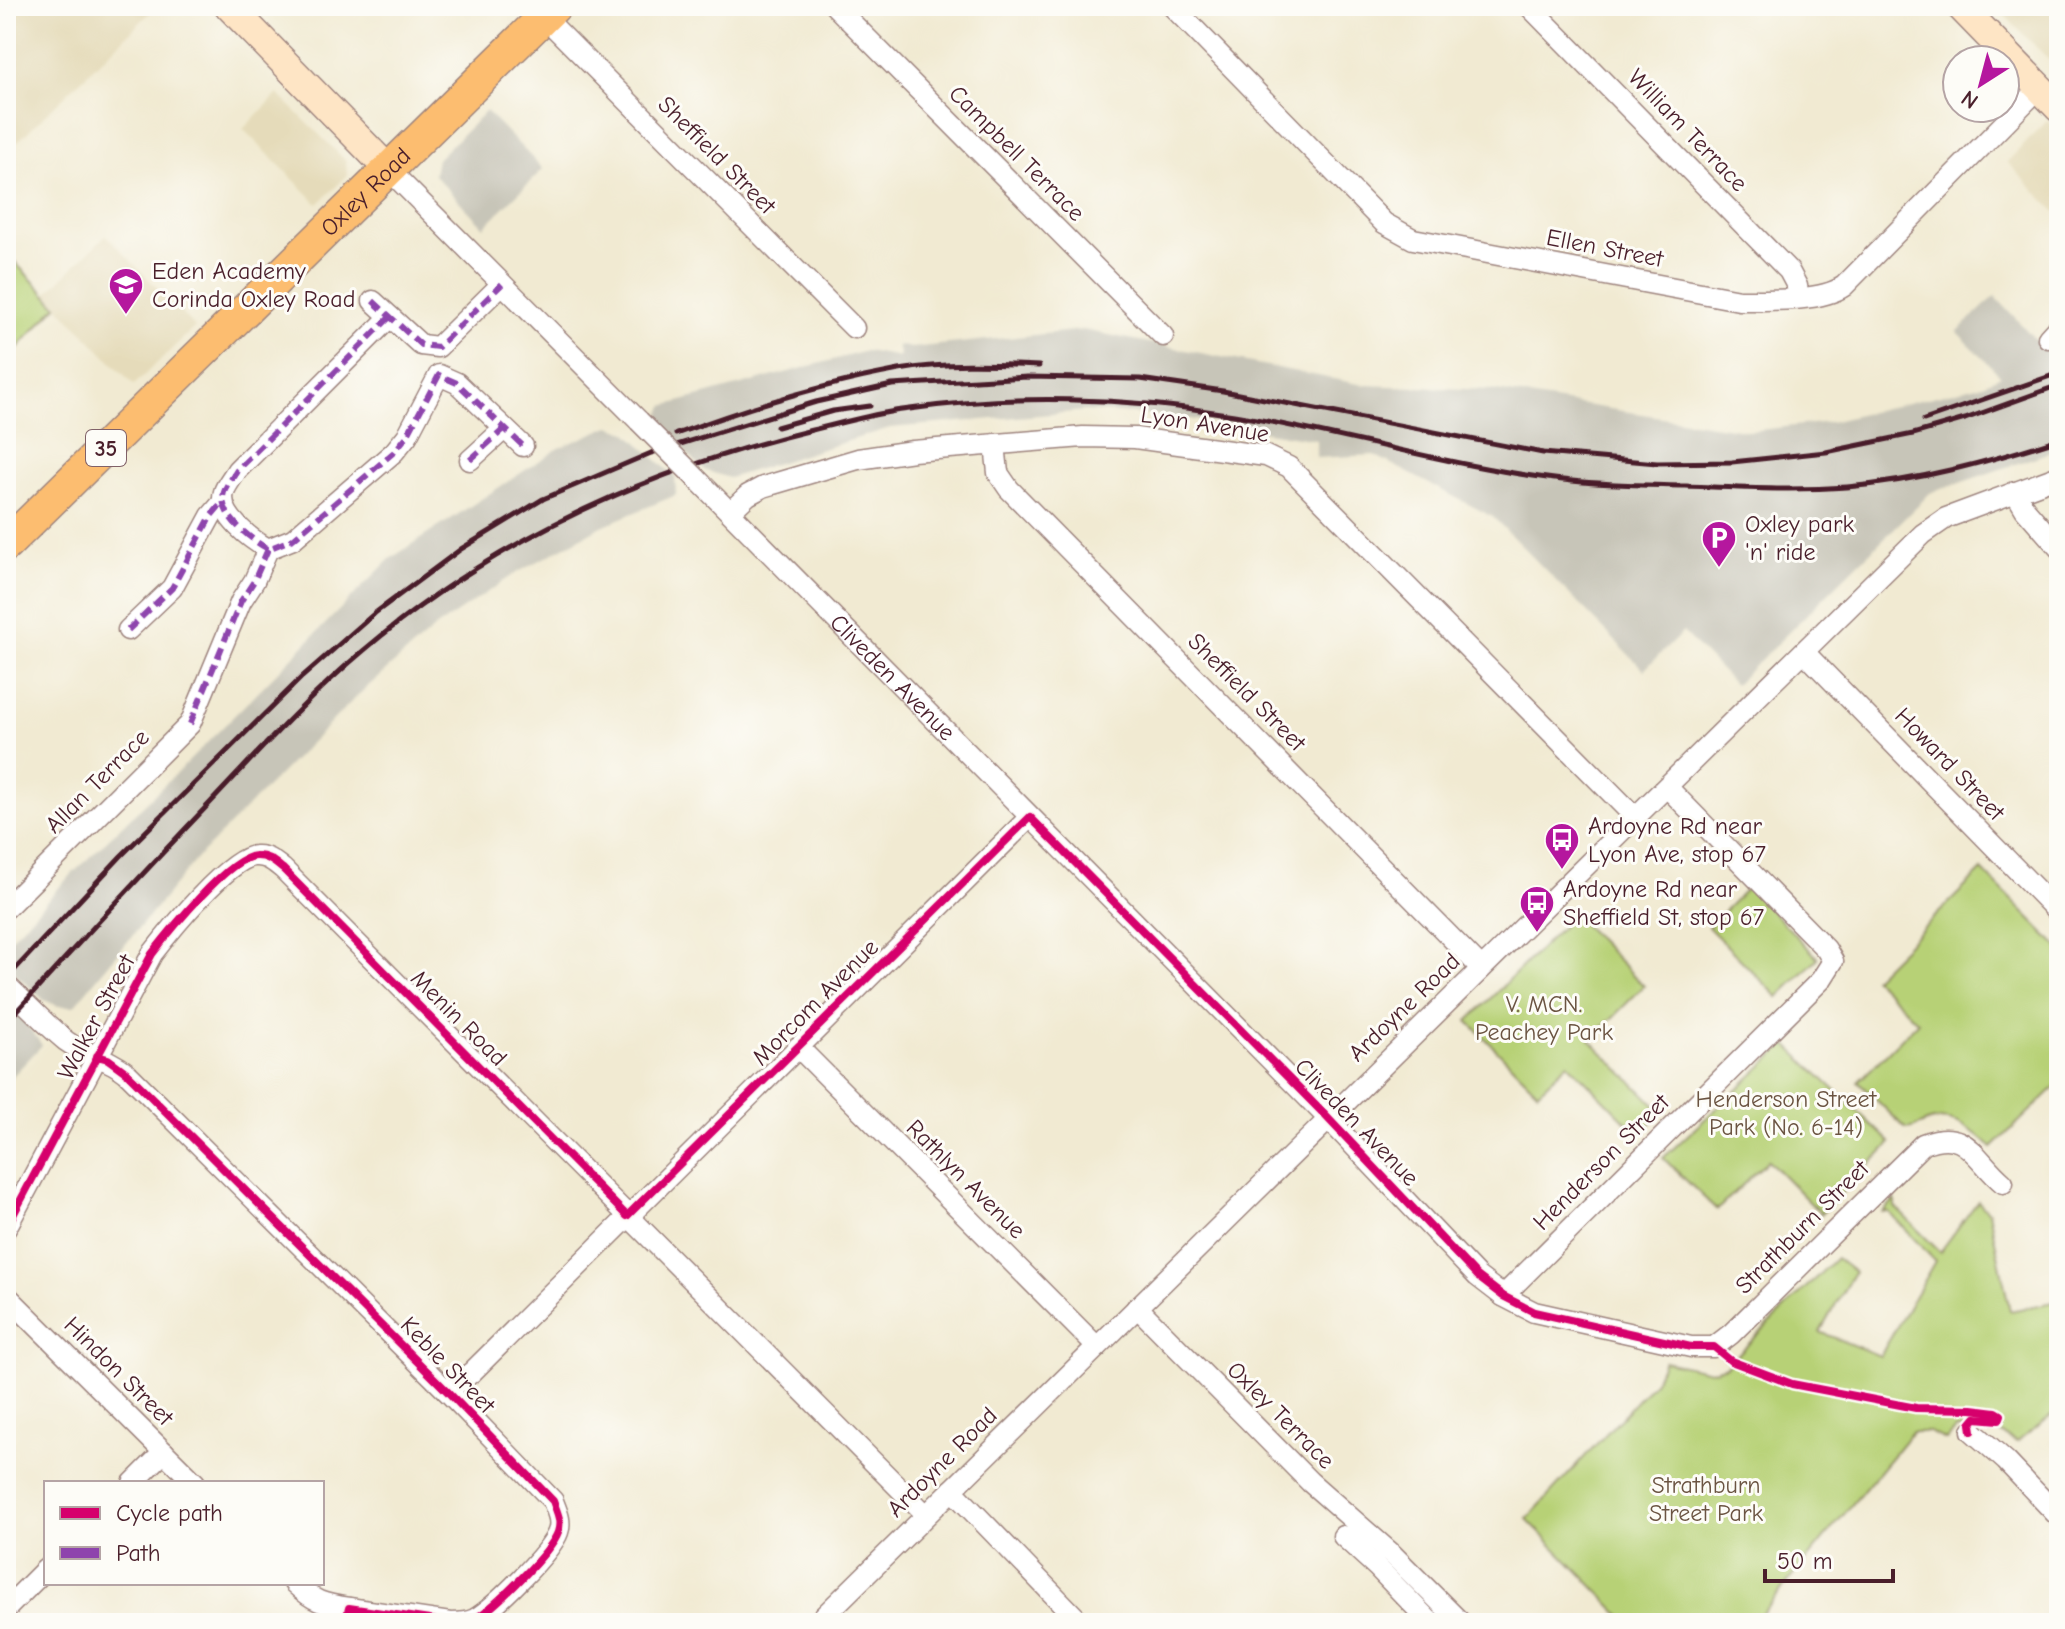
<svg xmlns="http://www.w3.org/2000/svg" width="2065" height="1629" font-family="'Comic Neue',sans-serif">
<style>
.built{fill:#e5dbba}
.industrial{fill:#c7c5b8}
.green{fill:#b7d176;stroke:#807850;stroke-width:2}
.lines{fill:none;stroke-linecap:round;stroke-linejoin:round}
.street-casing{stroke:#9e847e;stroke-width:23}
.secondary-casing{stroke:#9e847e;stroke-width:31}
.primary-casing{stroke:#9e847e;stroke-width:35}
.street{stroke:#fff;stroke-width:20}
.secondary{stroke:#fee5c5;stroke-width:28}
.primary{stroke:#fcbd6f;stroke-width:32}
.rail{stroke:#4a1f2b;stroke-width:5}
.street-bridge-casing{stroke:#9e847e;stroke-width:23;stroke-linecap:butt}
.street-bridge{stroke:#fff;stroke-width:20}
.quiet{stroke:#8e44ad;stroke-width:6;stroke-dasharray:12 6;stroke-linecap:butt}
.cycleway-casing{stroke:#fdfcf7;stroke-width:13}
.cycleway{stroke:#d6006c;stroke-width:8}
.labels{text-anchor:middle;stroke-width:6;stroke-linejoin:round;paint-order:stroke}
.shield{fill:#fdfcf7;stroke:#806168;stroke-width:2}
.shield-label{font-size:22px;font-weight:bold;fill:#4a1f2b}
.street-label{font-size:24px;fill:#4a1f2b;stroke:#fdfcf7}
.poi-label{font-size:24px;fill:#4a1f2b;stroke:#fdfcf7;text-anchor:start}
.park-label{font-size:24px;fill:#6b5442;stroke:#fdfcf7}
</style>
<rect width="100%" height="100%" fill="#fdfcf7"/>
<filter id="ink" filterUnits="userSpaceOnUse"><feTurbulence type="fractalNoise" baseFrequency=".0125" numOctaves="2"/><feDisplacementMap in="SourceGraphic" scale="16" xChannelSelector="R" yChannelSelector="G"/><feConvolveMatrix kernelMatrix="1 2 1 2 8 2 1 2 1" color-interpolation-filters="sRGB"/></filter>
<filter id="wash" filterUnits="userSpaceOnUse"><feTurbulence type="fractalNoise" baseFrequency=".006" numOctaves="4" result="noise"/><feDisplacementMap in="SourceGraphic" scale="32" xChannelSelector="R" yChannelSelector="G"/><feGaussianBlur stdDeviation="1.8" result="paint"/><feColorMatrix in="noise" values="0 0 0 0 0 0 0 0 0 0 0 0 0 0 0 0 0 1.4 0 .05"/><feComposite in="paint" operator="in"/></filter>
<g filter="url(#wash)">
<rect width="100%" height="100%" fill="#f1ead2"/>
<path class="built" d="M6,6H157L6,153Z
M1995,6H2059V70Z
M278,94L346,161L347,176L318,204L243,129Z
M2048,120L2059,131V215L2007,162Z
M106,235L195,327L134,385L46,294Z"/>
<path class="industrial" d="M486,111L543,169L484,227L434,175L437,159Z
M1995,296L2055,361L2059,360V449L1930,493L1735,685L1683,632L1644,670L1493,517L1374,455L1316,458V440L1172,416L1085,411L890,428L729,478L704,470L657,424L664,406L866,351L900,357L897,345L911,348L1083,330L1364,385L1490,390L1750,431L1830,422L1981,385L2001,376L1957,332Z
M610,426L627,432L675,477L676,495L602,526L513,575L436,627L358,695L197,858L74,1006H58L44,1000L6,965V944L67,879L187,763L390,559L559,448Z
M6,1003L21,1017L42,1045L6,1083Z"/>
<path class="green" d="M6,253L57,306L6,360Z
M1982,870L2059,948V1083L1992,1148C1976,1133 1953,1113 1930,1121C1921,1124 1916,1128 1906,1129L1858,1082L1918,1022L1873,978Z
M1748,887L1818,958L1778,997L1708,927Z
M1574,915L1644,986L1590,1040L1662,1112L1639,1135L1568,1063L1538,1092L1468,1021Z
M1786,1044L1891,1143L1821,1214L1768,1160L1717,1210L1663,1158Z
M1895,1199V1207L1940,1252L1978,1201L1989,1212L2010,1311L2059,1301V1410L2017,1442L1995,1430L1957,1429L1946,1440L1929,1432H1912L1754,1623H1629L1527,1519L1655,1381L1664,1361L1711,1371L1726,1366L1836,1258L1854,1272L1820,1332L1880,1356L1935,1261L1889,1212H1883Z"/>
</g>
<g filter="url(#ink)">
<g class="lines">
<defs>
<g id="street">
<path d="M835,6L1163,336"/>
<path d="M1172,6L1384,223L1413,239L1739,300C1768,300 1821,302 1844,286L2039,88"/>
<path d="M1529,6L1789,271L1797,286L1799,297"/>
<path d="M544,17L854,328"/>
<path d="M389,170L639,421"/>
<path d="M373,301L421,345L438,347L502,284"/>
<path d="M390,317L237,470C233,477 226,485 224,492C217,515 252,540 268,549L293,539L394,452L407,436L439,375L457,383L523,446"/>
<path d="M2048,338L2059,326"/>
<path d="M995,444L998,473L1009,489L1481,968"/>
<path d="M470,460L504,429"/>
<path id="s1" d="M696,478L1321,1111L1477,1276L1503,1296L1534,1312L1691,1347H1714L1731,1334L1923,1144C1967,1126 1974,1159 2003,1183"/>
<path d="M2015,492L2025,509L2059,548"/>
<path d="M730,512L748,495L763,487L858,459L913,451L1083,437L1135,438L1266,456L1289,467L1635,817"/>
<path d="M128,630L172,588L211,516L223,502"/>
<path d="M1804,652L2059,913"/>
<path d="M6,908L190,724L241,601L254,581L268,549"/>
<path d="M6,985C26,1003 45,1024 66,1041C85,1055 108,1057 127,1073L447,1391L553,1501C557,1512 562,1521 558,1532C551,1552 494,1608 475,1619C467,1623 459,1623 450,1623L349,1608L345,1623"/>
<path d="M798,1047L1097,1347"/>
<path d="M6,1228L152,954C169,932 229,857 255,856C267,855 274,862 283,869L926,1515"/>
<path d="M6,1295L195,1483"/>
<path d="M1503,1296L1821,980L1833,961L1826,949L1667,787"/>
<path d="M1137,1307L1310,1482L1392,1554L1461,1623"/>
<path d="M447,1391L472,1372L1030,817"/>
<path d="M1972,1431L2006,1461L2059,1517"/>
<path d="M133,1483L164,1452"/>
<path d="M952,1490L1081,1623"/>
<path d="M1343,1536L1377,1567L1431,1623"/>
<path d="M294,1583C314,1602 323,1604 349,1608"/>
<path d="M6,1609L46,1569"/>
<path d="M817,1623L1923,534L1946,518L2059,476"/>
</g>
<path id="secondary" d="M229,6L389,170
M1960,6L2059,108"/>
<g id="primary">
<path id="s2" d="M6,545L555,6"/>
</g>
</defs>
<use href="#street" class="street-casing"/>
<use href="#secondary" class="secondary-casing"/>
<use href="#primary" class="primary-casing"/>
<use href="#street" class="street"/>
<use href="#secondary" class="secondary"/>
<use href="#primary" class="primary"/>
<path class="rail" d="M1924,420L2059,373
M777,427L833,411L870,406
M676,434C748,407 823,384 899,370C945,362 992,364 1039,366
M6,979L121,856L302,677L375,613L461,549L543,499L651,453L816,402L892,385L1027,377L1140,379L1223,391L1543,453L1657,463L1732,462L1826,452L1913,434L1965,419L2059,385
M6,1023C73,949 140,876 209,804C259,751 308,697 363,651C494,540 647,470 812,430C842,423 872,414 902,410C1008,394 1128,397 1234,415C1346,434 1458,469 1572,481C1609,485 1648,485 1686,486C1740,488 1793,491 1847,487C1919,481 1991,461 2059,439"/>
<defs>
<path id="street-bridge" d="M639,421L696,478"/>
</defs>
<use href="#street-bridge" class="street-bridge-casing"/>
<use href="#street-bridge" class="street-bridge"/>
<path class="quiet" d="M373,301L421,345L438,347L502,284
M390,317L237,470C233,477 226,485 224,492C217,515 252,540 268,549L293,539L394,452L407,436L439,375L457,383L523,446
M470,460L504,429
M128,630L172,588L211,516L223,502
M190,724L241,601L254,581L268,549"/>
<defs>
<path id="cycleway" d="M97,1056L108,1059L127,1073L447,1391L553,1501C557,1512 562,1521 558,1532C551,1552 494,1608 475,1619C467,1623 459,1623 450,1623L349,1608L345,1623
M6,1228L152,954C169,932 229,857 255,856C267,855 274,862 283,869L627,1216L1030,817L1321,1111L1477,1276L1503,1296L1534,1312L1691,1347H1714L1731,1361L1792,1384L1916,1408L1972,1409L1996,1412L2001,1415L1999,1420L1976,1418L1971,1424L1972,1431"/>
</defs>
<use href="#cycleway" class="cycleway-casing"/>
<use href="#cycleway" class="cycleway"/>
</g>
</g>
<defs>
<symbol id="school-pin" viewBox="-11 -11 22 30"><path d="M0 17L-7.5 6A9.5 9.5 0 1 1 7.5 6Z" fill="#b5179e" stroke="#fdfcf7"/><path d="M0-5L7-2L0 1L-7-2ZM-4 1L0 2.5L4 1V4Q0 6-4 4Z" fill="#fff"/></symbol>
<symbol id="parking-pin" viewBox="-11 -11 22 30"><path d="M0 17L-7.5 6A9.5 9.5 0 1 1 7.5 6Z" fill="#b5179e" stroke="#fdfcf7"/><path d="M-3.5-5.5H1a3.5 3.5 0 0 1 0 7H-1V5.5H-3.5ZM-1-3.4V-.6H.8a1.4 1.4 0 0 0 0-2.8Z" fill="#fff"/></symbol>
<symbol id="bus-pin" viewBox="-11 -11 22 30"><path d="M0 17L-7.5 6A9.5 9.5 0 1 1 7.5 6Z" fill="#b5179e" stroke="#fdfcf7"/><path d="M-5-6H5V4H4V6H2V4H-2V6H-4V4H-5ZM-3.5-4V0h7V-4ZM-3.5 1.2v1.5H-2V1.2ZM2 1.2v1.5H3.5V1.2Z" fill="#fff"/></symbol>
</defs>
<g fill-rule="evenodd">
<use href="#school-pin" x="106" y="265" width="40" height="54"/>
<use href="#parking-pin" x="1699" y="518" width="40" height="54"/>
<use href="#bus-pin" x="1542" y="820" width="40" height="54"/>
<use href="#bus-pin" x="1517" y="883" width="40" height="54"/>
</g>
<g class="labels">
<rect class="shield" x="86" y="430" width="40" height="36" rx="6"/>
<g class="shield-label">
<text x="106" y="456">35</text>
</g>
<g class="street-label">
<text transform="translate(1688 130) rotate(46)" y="8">William Terrace</text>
<text transform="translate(1017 153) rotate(45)" y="8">Campbell Terrace</text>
<text transform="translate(717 155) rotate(45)" y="8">Sheffield Street</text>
<text dy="8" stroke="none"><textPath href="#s2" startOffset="504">Oxley Road</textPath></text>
<text transform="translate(1605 248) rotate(11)" y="8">Ellen Street</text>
<text transform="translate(1205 424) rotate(9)" y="8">Lyon Avenue</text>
<text dy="8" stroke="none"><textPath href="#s1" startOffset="280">Cliveden Avenue</textPath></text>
<text transform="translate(1247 692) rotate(45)" y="8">Sheffield Street</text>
<text transform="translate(1950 764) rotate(46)" y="8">Howard Street</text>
<text transform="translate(97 781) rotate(-45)" y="8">Allan Terrace</text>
<text transform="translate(815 1002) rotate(-45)" y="8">Morcom Avenue</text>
<text transform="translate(1404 1007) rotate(-44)" y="8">Ardoyne Road</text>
<text transform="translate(96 1017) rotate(-62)" y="8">Walker Street</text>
<text transform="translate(459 1018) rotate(45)" y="8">Menin Road</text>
<text transform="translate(1357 1122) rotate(46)" y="8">Cliveden Avenue</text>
<text transform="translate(1601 1162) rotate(-45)" y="8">Henderson Street</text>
<text transform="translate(966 1179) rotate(45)" y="8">Rathlyn Avenue</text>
<text transform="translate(1802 1227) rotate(-45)" y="8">Strathburn Street</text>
<text transform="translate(448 1365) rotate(46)" y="8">Keble Street</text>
<text transform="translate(119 1371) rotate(45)" y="8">Hindon Street</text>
<text transform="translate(1281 1415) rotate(45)" y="8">Oxley Terrace</text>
<text transform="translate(942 1462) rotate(-45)" y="8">Ardoyne Road</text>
</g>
<g class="poi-label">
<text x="152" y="279">Eden Academy<tspan x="152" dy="28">Corinda Oxley Road</tspan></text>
<text x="1745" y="532">Oxley park<tspan x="1745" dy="28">'n' ride</tspan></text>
<text x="1588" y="834">Ardoyne Rd near<tspan x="1588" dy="28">Lyon Ave, stop 67</tspan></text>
<text x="1563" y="897">Ardoyne Rd near<tspan x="1563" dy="28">Sheffield St, stop 67</tspan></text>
</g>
<g class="park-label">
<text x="1544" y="1012">V. MCN.<tspan x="1544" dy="28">Peachey Park</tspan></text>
<text x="1786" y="1107">Henderson Street<tspan x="1786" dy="28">Park (No. 6-14)</tspan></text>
<text x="1706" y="1493">Strathburn<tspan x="1706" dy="28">Street Park</tspan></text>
</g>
</g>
<rect width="2065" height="1629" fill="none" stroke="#fdfcf7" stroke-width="32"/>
<rect x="44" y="1481" width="280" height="104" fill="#fdfcf7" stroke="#b5a4a5" stroke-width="2"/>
<rect x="60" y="1507" width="40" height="12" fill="#d6006c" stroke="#b5a4a5" stroke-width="2"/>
<text x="116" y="1521" font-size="24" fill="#4a1f2b">Cycle path</text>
<rect x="60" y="1547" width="40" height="12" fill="#8e44ad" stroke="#b5a4a5" stroke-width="2"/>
<text x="116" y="1561" font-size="24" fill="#4a1f2b">Path</text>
<g transform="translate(1981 84) rotate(216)"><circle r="38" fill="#fdfcf7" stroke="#b5a4a5" stroke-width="2"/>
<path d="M0-6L14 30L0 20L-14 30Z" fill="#b5179e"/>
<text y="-12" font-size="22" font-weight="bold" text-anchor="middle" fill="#4a1f2b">N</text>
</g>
<path d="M1765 1569v12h128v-12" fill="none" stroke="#4a1f2b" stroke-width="4"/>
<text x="1777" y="1569" font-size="24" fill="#4a1f2b" stroke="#fdfcf7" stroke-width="6" paint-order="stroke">50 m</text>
</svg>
